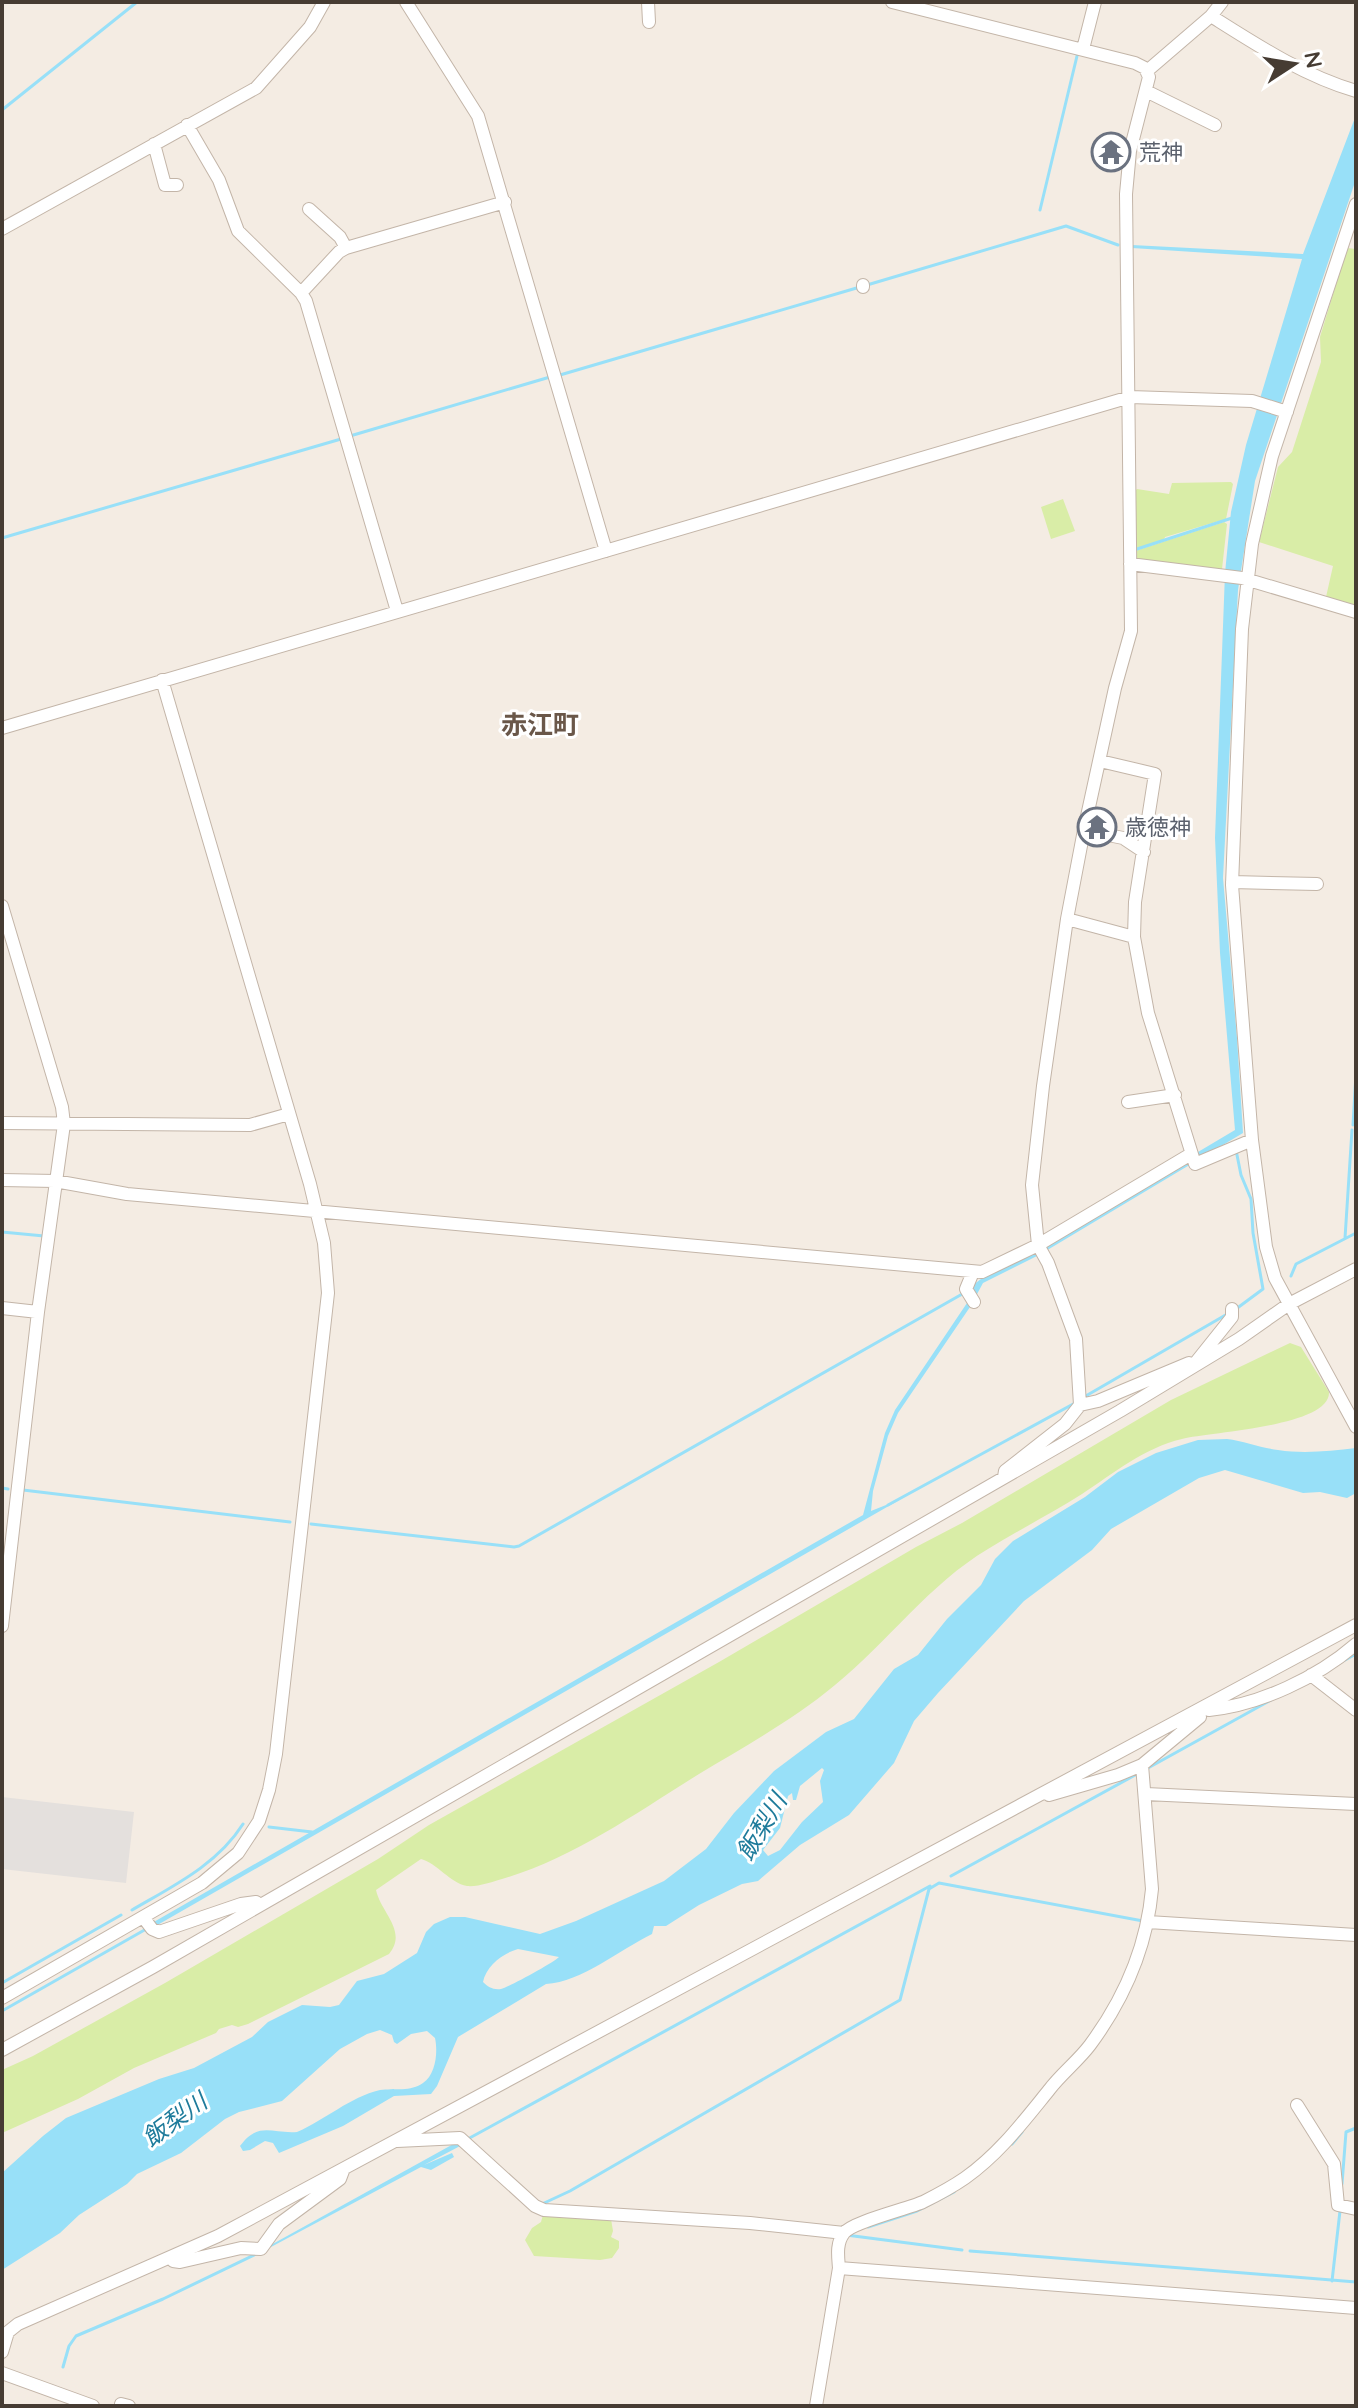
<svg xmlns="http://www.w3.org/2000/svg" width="1358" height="2408" font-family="Quicksand,'Noto Sans JP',sans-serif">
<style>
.green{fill:#d9eda7}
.parking{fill:#e4e0dd}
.water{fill:#98e0f8;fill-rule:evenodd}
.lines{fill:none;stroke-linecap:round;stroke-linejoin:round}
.stream{stroke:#98e0f8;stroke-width:3}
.minor-casing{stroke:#c3b5a8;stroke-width:14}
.minor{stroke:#fff;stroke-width:12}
.labels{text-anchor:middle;stroke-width:6;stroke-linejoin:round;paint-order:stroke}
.worship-label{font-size:22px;fill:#5b616d;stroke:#fff;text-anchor:start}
.water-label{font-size:24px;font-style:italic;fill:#1e7b9b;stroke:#fff}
.quarter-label{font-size:26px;font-weight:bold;fill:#6a5749;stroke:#fff}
</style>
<rect width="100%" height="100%" fill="#f4ece3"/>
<path class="green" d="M1347,248L1356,249V605L1326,597L1333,566L1259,542L1278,467L1292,452L1321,362L1320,337Z
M1231,482L1233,484L1226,519L1165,537L1164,540L1135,549V491L1137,489L1169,494L1172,483Z
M1063,499L1075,531L1051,539L1041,507Z
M1224,522L1227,524L1222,569L1135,562V551Z
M1290,1343L1301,1347L1329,1392C1331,1427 1209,1432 1182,1439C1144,1448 1114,1473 1082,1494C1052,1513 1019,1530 988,1549C929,1584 888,1642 835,1685C793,1720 745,1746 699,1774C636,1813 574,1858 502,1879C492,1882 478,1887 467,1886C450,1883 437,1863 421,1859L376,1890C381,1913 408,1931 389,1954L248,2024L238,2027L232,2025L219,2029L216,2033L134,2068L78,2099L2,2133V2070L33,2056L165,1983L378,1859L429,1825L719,1662L916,1547L962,1523L1171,1400Z
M543,2215L611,2219L613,2231L611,2237L619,2241V2248L612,2258L600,2260L534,2256L525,2240L532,2228L541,2222Z"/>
<path class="parking" d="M2,1797L134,1812L126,1883L2,1869Z"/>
<path class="water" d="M1356,115V179L1255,481L1238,590L1223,878L1237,1038L1243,1133L1039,1255L983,1283L970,1307L898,1413L888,1436L873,1491L871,1511L901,1499L154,1927L152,1923L863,1515L885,1433L895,1410L967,1303L971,1296L969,1288L981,1279L1023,1256L1235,1130L1220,953L1215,838L1225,573L1231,512L1246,445L1302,259L1132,248V245L1303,254Z
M1227,1439C1244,1441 1261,1448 1278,1450C1304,1454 1330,1451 1356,1448V1493L1347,1498L1320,1492L1303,1493L1225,1470L1199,1478L1111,1529L1092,1550L1024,1601L938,1693L914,1721L894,1763L849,1815L800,1845L758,1881L742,1884L699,1905L666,1926H654L652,1934C619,1950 582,1982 546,1984L458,2037L437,2086L431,2094L394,2096L343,2126L279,2153L273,2143L265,2141L250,2150L243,2151L240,2146C258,2121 272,2134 297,2132C325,2120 350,2097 380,2090C394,2088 411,2092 423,2083C436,2074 438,2052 435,2038L427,2031L411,2034L397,2044L394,2042L392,2035L380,2030L367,2034L340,2049L282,2101L239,2112L225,2119L181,2153L137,2174L127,2184L79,2215L60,2233L2,2270V2173L43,2136L66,2118L159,2079L194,2068L252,2037L268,2022L302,2005L330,2007L339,2005L357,1981L384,1974L417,1953L426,1932L434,1924L450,1917H465L540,1934L576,1921L664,1881L706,1849L734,1813L774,1771L826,1732L854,1719L894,1669L918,1655L947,1619L981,1585L995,1559L1013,1541L1085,1497L1118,1472L1156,1453L1198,1440ZM822,1768L824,1770L820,1781L823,1802L802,1822L780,1850L768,1856L763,1850L780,1828L788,1796L792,1793L793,1800H796L800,1786ZM518,1949L559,1957C553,1963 509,1987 501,1989C493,1990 488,1987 483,1982C486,1966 503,1953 518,1949Z
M457,2142L462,2145L424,2165L452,2153L454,2157L431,2170L421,2167L271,2247L269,2246Z"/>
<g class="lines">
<path class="stream" d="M2,110L137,2
M1040,210L1077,56
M867,285L1066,226L1118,245
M560,375L860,287
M350,436L550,377
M2,538L341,439
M1134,550L1232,518
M1353,1125L1356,1074
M1236,1150L1241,1175L1251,1199L1253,1233L1263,1289L1236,1309
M2,1232L44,1236
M1345,1238L1352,1130
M1291,1276L1296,1264L1356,1233
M1084,1397L1229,1313
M2,1488L8,1489
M23,1490L290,1522
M888,1505L1075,1403
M311,1524L514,1547L519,1546L964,1293
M1345,1660L1356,1654
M1148,1768L1271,1700
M269,1827L312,1832
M951,1876L1137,1774
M132,1910C173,1886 217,1865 243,1824
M2,1983L121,1915
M2,2011L148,1928
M466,2140L930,1886
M1012,2144L1022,2132
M1342,2184L1346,2132L1356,2128
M542,2204L570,2191L900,2000L929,1889L939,1883L1143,1921
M868,2227L917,2211L954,2192
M846,2235L962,2250
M970,2251L1356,2282
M1332,2281L1340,2211
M63,2367L69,2346L76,2336L163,2299L256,2254"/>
<defs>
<path id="minor" d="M406,2L478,116L606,551
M648,2L649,22
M892,2L1135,63L1145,68L1149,77L1130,151L1126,194L1131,631L1115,688L1084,830L1067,919L1043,1086L1032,1185L1038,1245L1048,1263L1076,1339L1080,1405L1065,1424L1005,1471L1004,1477
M1211,16C1257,45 1304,76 1356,91
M1083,49L1095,2
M1147,71L1211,16L1222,2
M1146,91L1215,125
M187,125L219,180L238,231L301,293L306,301L397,611
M154,144L165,185H177
M1356,204L1272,456L1252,544L1242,629L1232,885L1252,1140L1266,1247L1275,1278L1356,1427
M309,209L340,237L346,248
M2,229L256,88L310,27L324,2
M863,285V287
M301,293L339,252L346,248L505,202
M1130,564L1242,578L1356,612
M2,728L1130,397L1252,401L1287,412
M1100,761L1155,774L1135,902L1134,937
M1084,830L1123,838L1144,852
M1232,882L1317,884
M2,906L62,1107L64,1124L38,1312L2,1626
M1067,919L1134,937L1148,1013L1195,1164L1252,1140
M1128,1102L1175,1095
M2,1123L250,1125L289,1114
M2,1180L55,1181L127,1194L982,1272L1038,1245L1191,1154
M973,1272L966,1289L974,1302
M2,1308L38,1312
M1196,1362L1232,1317V1309
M1080,1405L1098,1401L1189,1363
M1311,1675L1356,1710
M1209,1710C1260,1705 1318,1677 1356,1644
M1146,1794L1356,1804
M1049,1795L1118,1775L1142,1765L1200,1717
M143,1917L152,1929L159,1932L241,1904L256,1902L259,1904
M1148,1922L1356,1935
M2,1998L202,1883L238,1853L259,1821L269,1790L276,1754L328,1293L324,1243L310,1184L162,680
M2,2050L153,1967L1120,1411L1239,1339L1289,1304L1356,1269
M1297,2105L1334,2164L1338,2205L1356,2209
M397,2141L460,2138L535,2206L544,2210L750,2223L844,2233
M173,2261L180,2262L241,2248L261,2249L279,2224L340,2179L343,2171
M839,2268L1356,2308
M2,2352L8,2332L18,2324L218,2236L1356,1625
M2,2373L93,2406
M121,2404L129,2406
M816,2406L839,2268C838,2256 836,2243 844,2233C852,2222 907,2209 923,2202C937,2195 952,2187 965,2178C999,2154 1023,2122 1049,2090C1061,2074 1078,2061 1090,2045C1124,1999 1147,1946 1152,1889L1142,1765"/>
</defs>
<use href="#minor" class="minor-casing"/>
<use href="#minor" class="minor"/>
</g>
<defs>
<symbol id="temple-ring" viewBox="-11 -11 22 22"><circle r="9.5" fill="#fff" stroke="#6b7280" stroke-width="1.5"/><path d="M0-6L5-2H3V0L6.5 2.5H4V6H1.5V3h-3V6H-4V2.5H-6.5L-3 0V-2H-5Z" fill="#6b7280"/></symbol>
</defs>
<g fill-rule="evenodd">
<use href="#temple-ring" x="1089" y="130" width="44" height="44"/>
<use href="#temple-ring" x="1075" y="805" width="44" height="44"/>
</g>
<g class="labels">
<g class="worship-label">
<text x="1139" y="160">荒神</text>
<text x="1125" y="835">歳徳神</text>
</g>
<g class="water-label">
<text transform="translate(762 1827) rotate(-59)" y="8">飯梨川</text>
<text transform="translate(175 2120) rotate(-36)" y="8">飯梨川</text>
</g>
<g class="quarter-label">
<text x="540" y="734">赤江町</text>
</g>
</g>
<rect width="1358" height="2408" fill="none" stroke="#463c33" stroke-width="8"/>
<g transform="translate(1294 64) rotate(78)" stroke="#ffffff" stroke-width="6" paint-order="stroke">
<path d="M0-6L14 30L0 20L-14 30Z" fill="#463c33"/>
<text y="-12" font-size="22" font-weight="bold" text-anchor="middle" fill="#463c33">N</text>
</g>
</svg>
